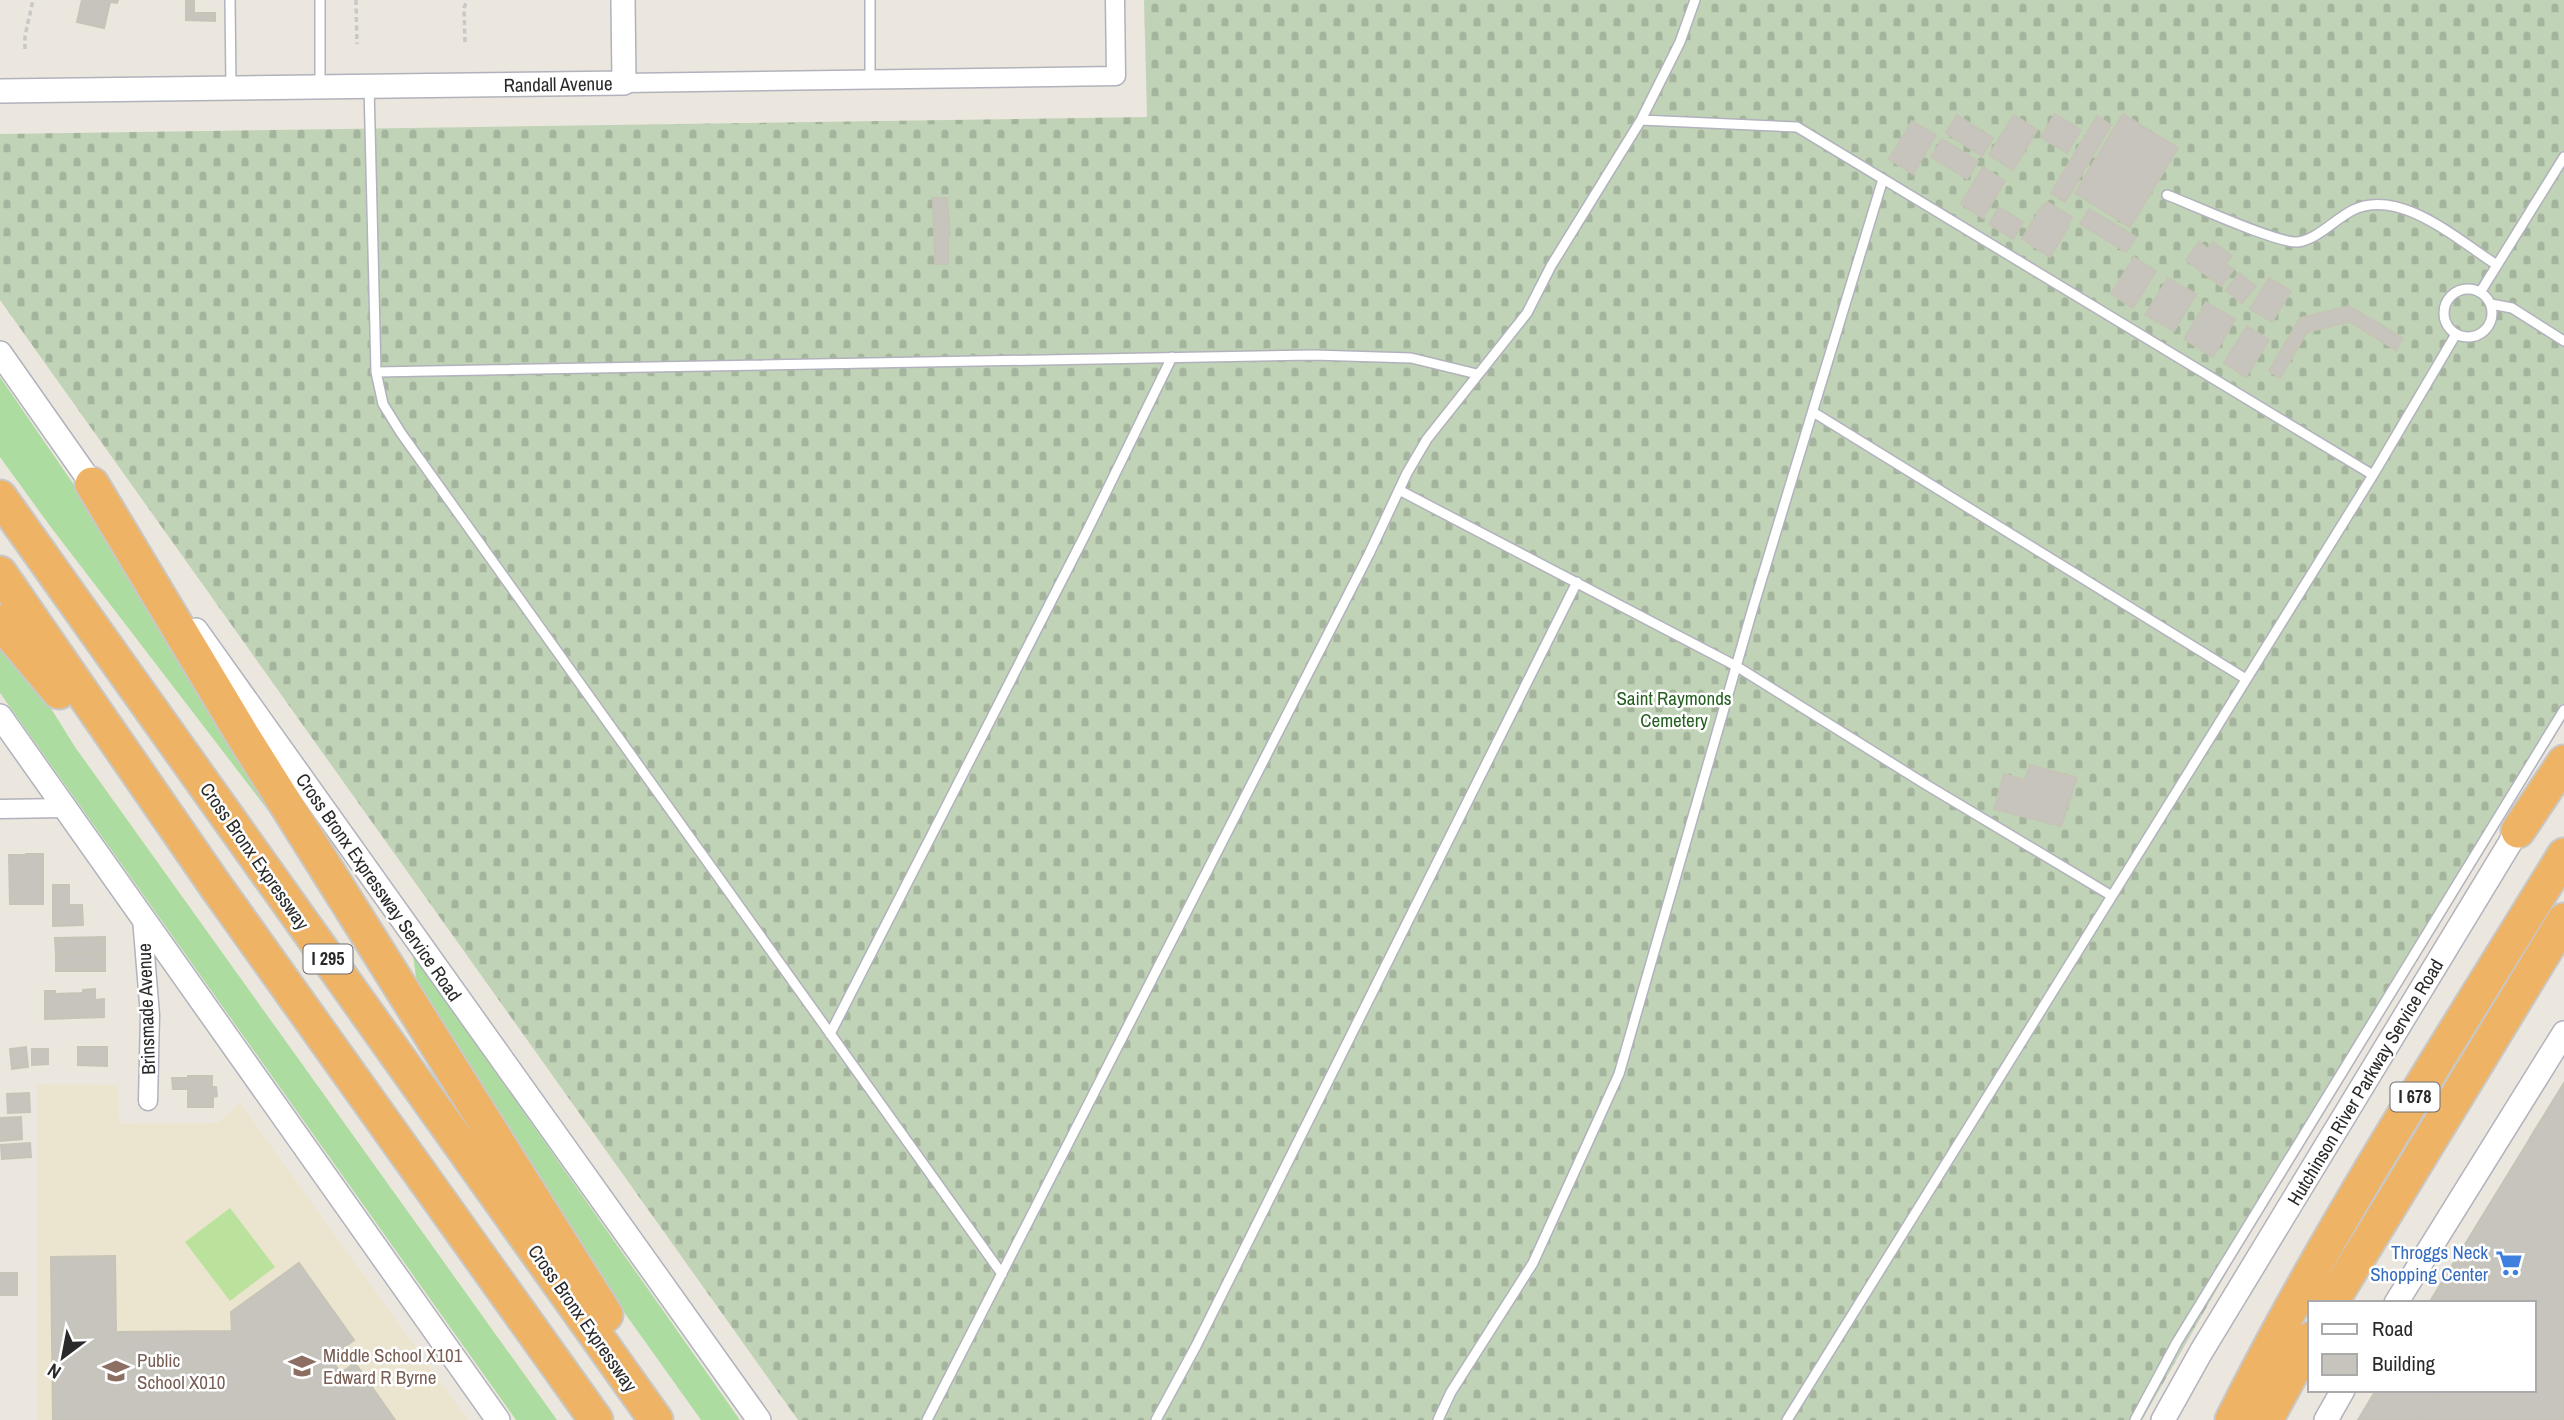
<svg xmlns="http://www.w3.org/2000/svg" width="2564" height="1420" font-family="'Archivo Narrow',sans-serif">
<style>
.education{fill:#ebe5cf}
.grass{fill:#acdc9f}
.cemetery{fill:url(#cemetery-stones)}
.pitch{fill:#bbe29c}
.building{fill:#c6c4bd;stroke:#c6c3b7;stroke-width:2}
.lines{fill:none;stroke-linecap:round;stroke-linejoin:round}
.service-casing{stroke:#b1b2bc;stroke-width:12}
.minor-casing{stroke:#b1b2bc;stroke-width:21}
.tertiary-casing{stroke:#b1b2bc;stroke-width:26}
.motorway-casing{stroke:#c8c8c8;stroke-width:37}
.path{stroke:#c8c8c8;stroke-width:3.5;stroke-dasharray:5 3.5;stroke-linecap:butt}
.service{stroke:#fff;stroke-width:9}
.minor{stroke:#fff;stroke-width:18}
.tertiary{stroke:#fff;stroke-width:23}
.motorway{stroke:#eeb365;stroke-width:33}
.labels{text-anchor:middle;stroke-width:5;stroke-linejoin:round;paint-order:stroke}
.shield{fill:#fff;stroke:#6a6a6a;stroke-width:2}
.shield-label{font-size:18px;font-weight:bold;fill:#2a2a2a}
.street-label{font-size:19px;fill:#2a2a2a;stroke:#fff}
.park-label{font-size:19px;fill:#266021;stroke:#fff}
.shop-label{font-size:19px;fill:#366cbe;stroke:#fff;text-anchor:end}
.education-label{font-size:19px;fill:#785e54;stroke:#fff;text-anchor:start}
</style>
<defs>
<pattern id="cemetery-stones" width="16" height="16" patternUnits="userSpaceOnUse" patternTransform="scale(1.75)"><rect width="16" height="16" fill="#c0d3b6"/><path d="M2 7V4a2 2 0 0 1 4 0v3zM10 15v-3a2 2 0 0 1 4 0v3z" fill="#a5b59d"/></pattern>
</defs>
<rect width="100%" height="100%" fill="#ebe7de"/>
<path class="education" d="M37,1084L118,1085L119,1124L217,1123L240,1103L468,1420H37Z"/>
<path class="grass" d="M0,377L96,517L307,861L50,526L0,457Z
M0,635L14,649L75,747L557,1420H516L0,693Z
M413,955L740,1420H701L579,1249L417,985Z"/>
<path class="cemetery" d="M1144,0H2564V719L2252,1228L2142,1420H798L0,300V134L1147,117Z"/>
<path class="pitch" d="M230,1208L275,1267L230,1301L185,1242Z"/>
<path class="building" d="M82,0H118L117,3L110,2L104,28L77,22Z
M186,1H194V13H215V21L186,20Z
M2055,114L2081,130L2067,153L2041,137Z
M2123,114L2178,148L2130,227L2075,193Z
M1957,115L1993,138L1982,156L1946,133Z
M2014,115L2037,130L2013,170L1989,155Z
M2097,116L2111,125L2065,202L2051,193Z
M1912,121L1936,135L1913,174L1889,159Z
M1942,139L1978,161L1967,179L1931,157Z
M1983,167L2005,181L1983,218L1961,204Z
M933,198H947L950,236H948V264H935Z
M2047,202L2072,217L2067,225L2069,226L2050,257L2022,239L2043,204L2045,206Z
M1999,207L2023,222L2013,239L1989,224Z
M2089,209L2136,237L2126,252L2080,224Z
M2199,242L2208,249L2213,242L2232,256L2226,264L2234,269L2221,286L2186,260Z
M2134,257L2156,271L2133,308L2111,294Z
M2239,273L2256,286L2242,303L2226,290Z
M2168,278L2196,294L2174,331L2145,315Z
M2269,278L2291,291L2272,322L2250,309Z
M2206,302L2235,319L2213,357L2184,339Z
M2349,306L2403,338L2396,350L2350,322L2307,332L2280,378L2269,371L2300,318Z
M2247,326L2269,340L2246,377L2224,363Z
M2030,765L2077,778L2061,826L1994,809L2004,774L2025,780Z
M26,854H43V904H27Z
M26,854L27,904H10L9,855Z
M53,885H69V905H82L83,925L53,926Z
M105,937V954H56L55,938Z
M56,954H105V971H56Z
M95,989V1000L104,999V1017L45,1019V991H55V994L83,993V990Z
M26,1047L28,1067L12,1069L10,1049Z
M78,1047H107V1066L78,1065Z
M32,1049H48V1064L32,1065Z
M188,1076H212V1087H216L217,1096L213,1097V1107H188V1089H173L172,1078H188Z
M2564,1083V1159L2530,1138Z
M2564,1083V1420H2358L2376,1390H2534V1303H2429Z
M29,1093L30,1112L8,1113L7,1094Z
M21,1117L22,1139L0,1141V1118Z
M30,1143L31,1157L2,1159L1,1145Z
M115,1256L116,1332L232,1331L231,1312L299,1263L354,1340L330,1358L341,1373L355,1363L395,1420H53L51,1257Z
M2457,1259L2502,1287L2493,1303H2430Z
M0,1273H17V1295H0Z
M2376,1390H2439L2421,1420H2358Z"/>
<g class="lines">
<defs>
<path id="service" d="M230,0L231,86
M870,0V80
M320,85V0
M369,86L376,372L383,404L401,433L1002,1274
M1641,120L1797,127L2373,475
M2167,195C2191,204 2278,244 2298,242C2318,239 2335,219 2353,210C2400,187 2459,241 2497,265
M2444 313a24 24 0 1 1 48 0a24 24 0 1 1-48 0Z
M2481,291L2564,157
M2491,304L2512,308L2564,341
M376,372L1314,355L1411,358L1477,374
M1813,412L2246,679
M1399,490L1736,666L1925,784L2112,896
M830,1034L1087,531L1172,357
M927,1420L1369,554L1407,473L1427,439L1527,313L1551,266L1641,120L1680,42L1695,0
M1156,1420L1196,1346L1577,582
M1438,1420L1451,1392L1533,1263L1619,1074L1752,611L1883,179
M1787,1420L2373,475L2456,334
M2135,1420L2177,1342L2564,710"/>
<path id="minor" d="M624,83L1116,76L1115,0
M0,809L65,808
M142,918L150,1015L148,1101"/>
<path id="tertiary" d="M0,91L624,83L623,0
M0,353L99,494
M196,630L759,1420
M0,716L498,1420
M2396,1303L2564,1033
M2163,1420L2201,1352L2524,820
M2326,1420L2343,1390"/>
<path id="motorway" d="M92,484L243,736L606,1315
M0,497L656,1420
M0,573L217,888L596,1420
M0,622L59,692
M2518,831L2564,762
M2331,1303L2564,920
M2232,1420C2330,1225 2450,1041 2564,855
M2266,1420L2310,1339"/>
</defs>
<use href="#service" class="service-casing"/>
<use href="#minor" class="minor-casing"/>
<use href="#tertiary" class="tertiary-casing"/>
<use href="#motorway" class="motorway-casing"/>
<path class="path" d="M356,0L357,44
M465,42L464,8L467,0
M25,49V36L33,0"/>
<use href="#service" class="service"/>
<use href="#minor" class="minor"/>
<use href="#tertiary" class="tertiary"/>
<use href="#motorway" class="motorway"/>
</g>
<defs>
<symbol id="supermarket-bare" viewBox="-9 -9 18 18"><path d="M-6-5.5h2.5l.6 2H6L4.5 2H-2.5L-4.4-4H-6ZM-1.5 3.2a1.3 1.3 0 1 0 .1 0ZM3 3.2a1.3 1.3 0 1 0 .1 0Z" fill="#3f7fe0" stroke="#fff" stroke-width="2.5" paint-order="stroke"/></symbol>
<symbol id="school-bare" viewBox="-9 -9 18 18"><path d="M0-5L7-2L0 1L-7-2ZM-4 1L0 2.5L4 1V4Q0 6-4 4Z" fill="#8d6e63" stroke="#fff" stroke-width="2.5" paint-order="stroke"/></symbol>
</defs>
<g fill-rule="evenodd">
<use href="#supermarket-bare" x="2490" y="1244" width="38" height="38"/>
<use href="#school-bare" x="283" y="1347" width="38" height="38"/>
<use href="#school-bare" x="97" y="1352" width="38" height="38"/>
</g>
<g class="labels">
<g class="shield">
<rect x="303.5" y="944.5" width="49" height="29" rx="5"/>
<rect x="2390.5" y="1082.5" width="49" height="29" rx="5"/>
</g>
<g class="shield-label">
<text x="328" y="965">I 295</text>
<text x="2415" y="1103">I 678</text>
</g>
<g class="street-label">
<text transform="translate(558 84) rotate(-1)" y="7">Randall Avenue</text>
<text transform="translate(255 856) rotate(55)" y="7">Cross Bronx Expressway</text>
<text transform="translate(379 887) rotate(55)" y="7">Cross Bronx Expressway Service Road</text>
<text transform="translate(146 1009) rotate(-92)" y="7">Brinsmade Avenue</text>
<text transform="translate(2365 1082) rotate(-59)" y="7">Hutchinson River Parkway Service Road</text>
<text transform="translate(583 1318) rotate(55)" y="7">Cross Bronx Expressway</text>
</g>
<g class="park-label">
<text x="1674" y="705">Saint Raymonds<tspan x="1674" dy="22">Cemetery</tspan></text>
</g>
<g class="shop-label">
<text x="2488" y="1259">Throggs Neck<tspan x="2488" dy="22">Shopping Center</tspan></text>
</g>
<g class="education-label">
<text x="323" y="1362">Middle School X101<tspan x="323" dy="22">Edward R Byrne</tspan></text>
<text x="137" y="1367">Public<tspan x="137" dy="22">School X010</tspan></text>
</g>
</g>
<rect x="2308" y="1301" width="228" height="91" fill="#ffffff" stroke="#aaaaaa" stroke-width="2"/>
<rect x="2322" y="1324" width="35" height="10" fill="#ffffff" stroke="#aaaaaa" stroke-width="2"/>
<text x="2372" y="1336" font-size="21" fill="#2a2a2a">Road</text>
<rect x="2322" y="1354" width="35" height="21" fill="#c6c4bd" stroke="#aaaaaa" stroke-width="2"/>
<text x="2372" y="1371" font-size="21" fill="#2a2a2a">Building</text>
<g transform="translate(63 1357) rotate(212)" stroke="#ffffff" stroke-width="5" paint-order="stroke">
<path d="M0-5L12 26L0 18L-12 26Z" fill="#2a2a2a"/>
<text y="-10" font-size="19" font-weight="bold" text-anchor="middle" fill="#2a2a2a">N</text>
</g>
</svg>
